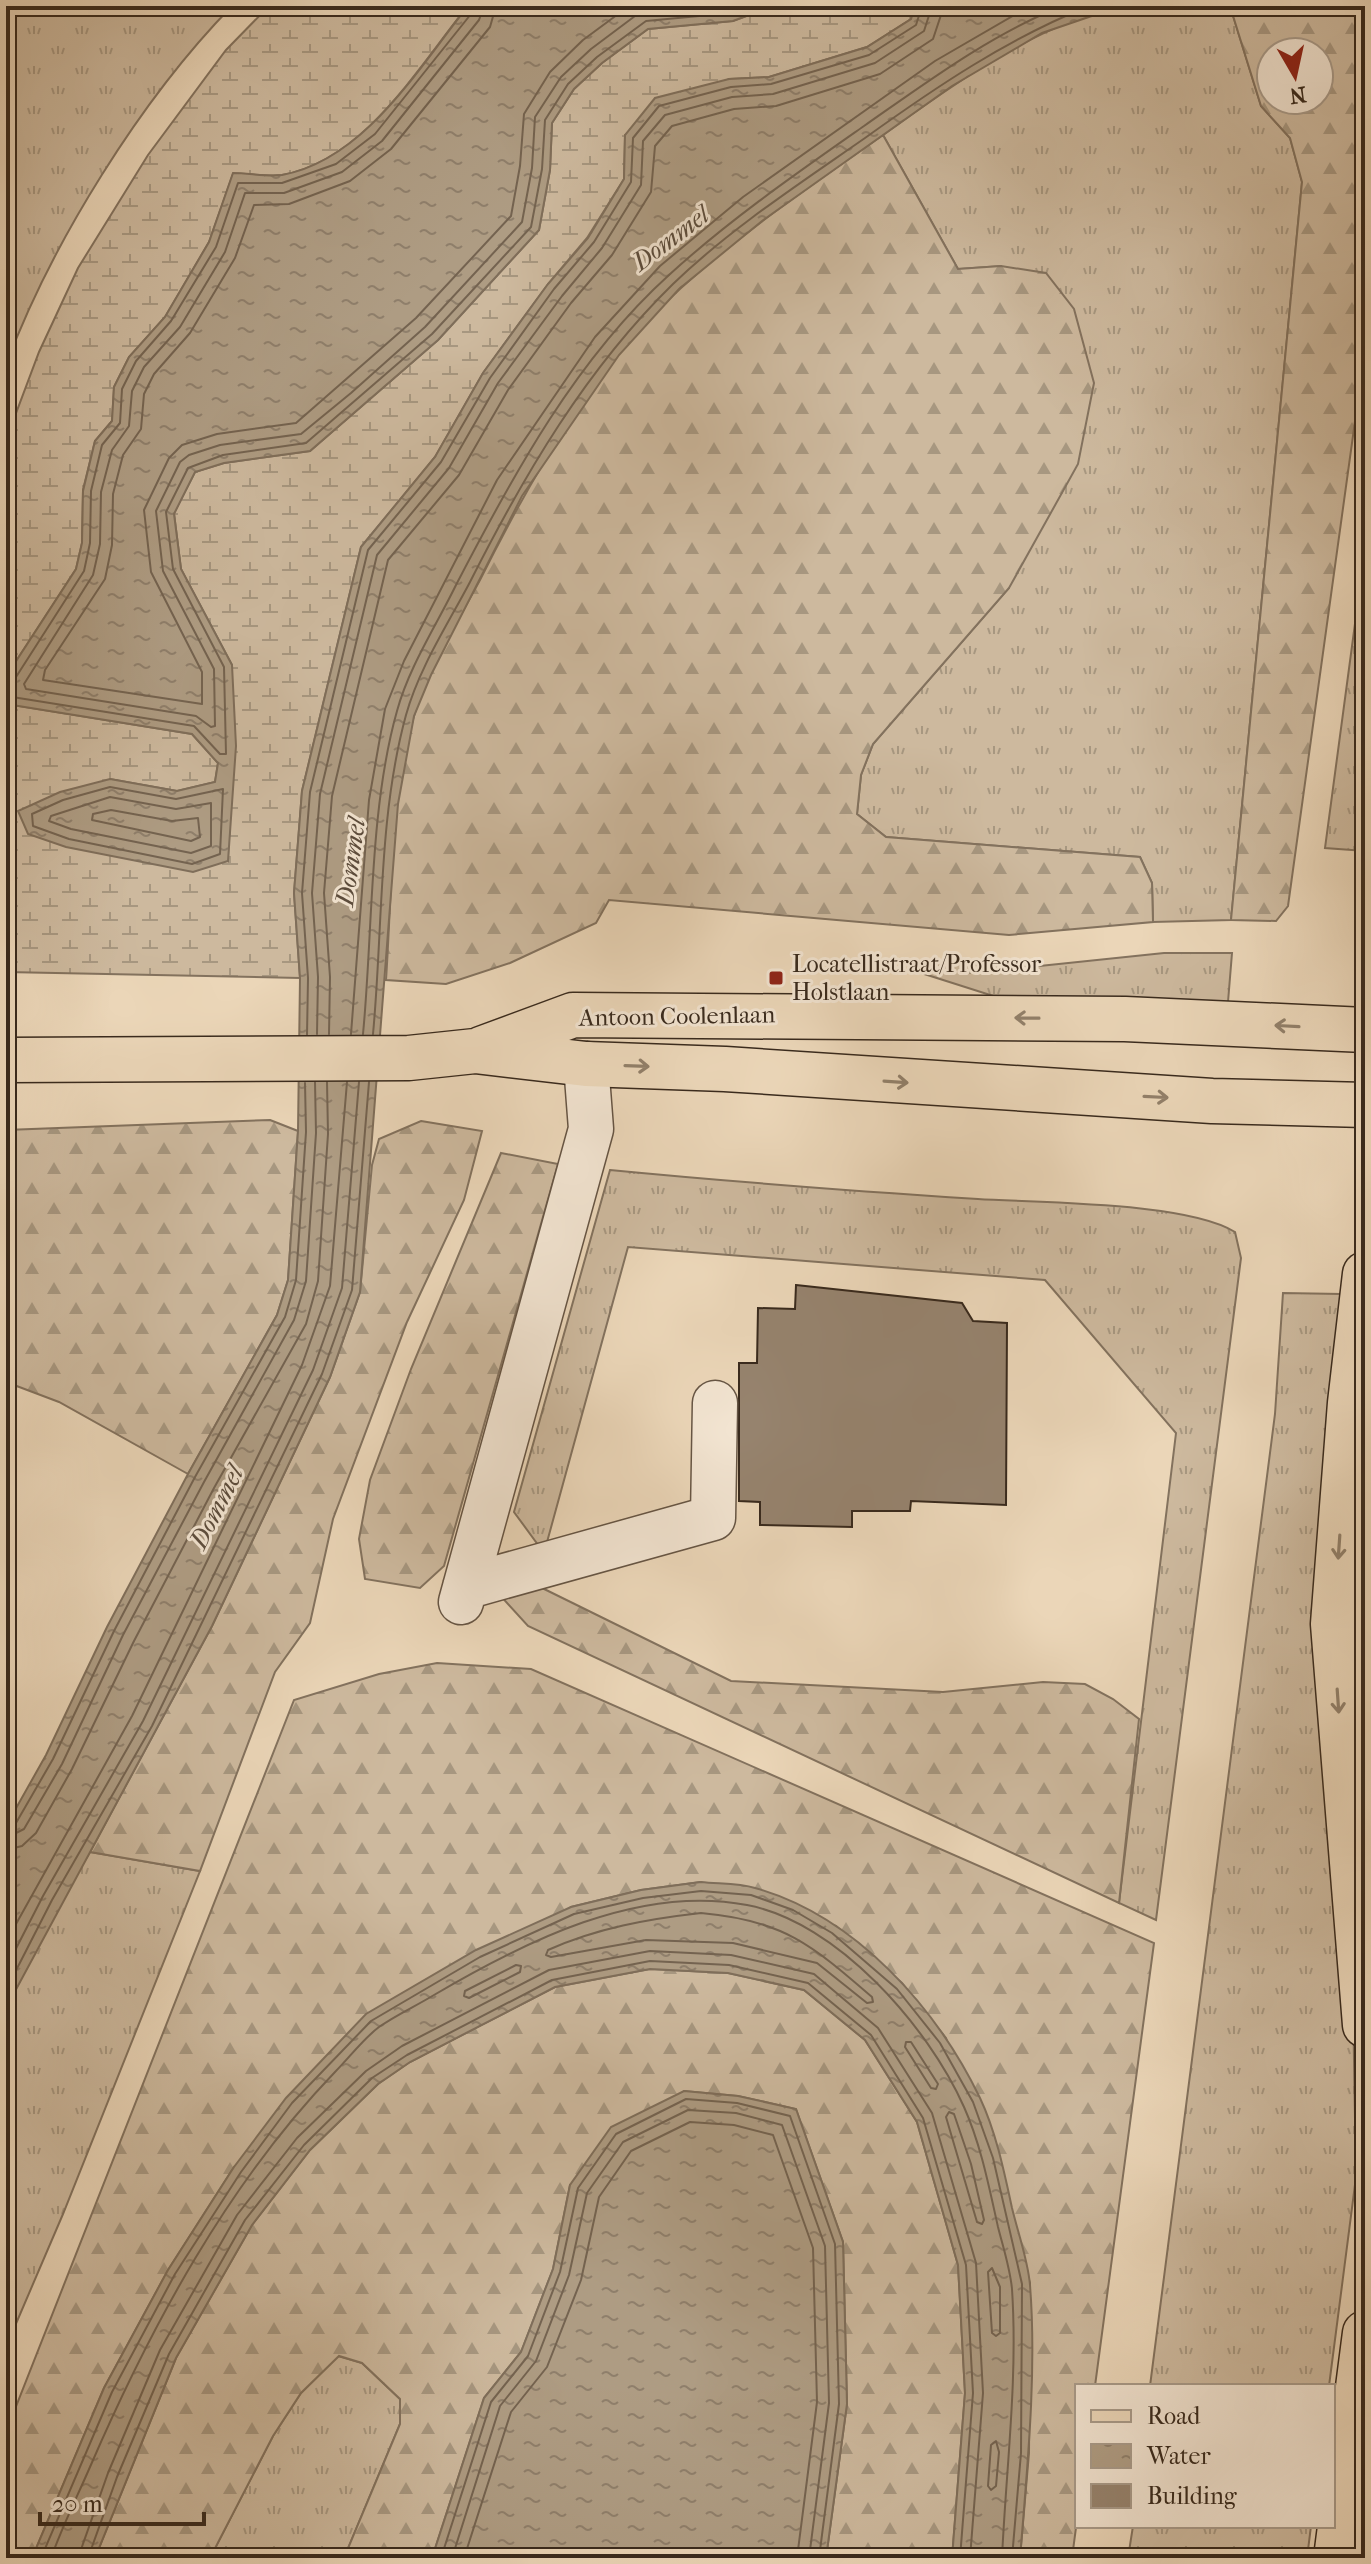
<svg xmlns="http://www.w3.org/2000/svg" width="1371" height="2564" font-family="'IM FELL French Canon',serif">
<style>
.grass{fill:url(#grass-tufts);stroke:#83725e;stroke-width:2}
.forest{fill:url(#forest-firs);stroke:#83725e;stroke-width:2;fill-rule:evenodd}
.wetland{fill:url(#wetland-marsh);stroke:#83725e;stroke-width:2}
.water{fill:url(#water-ripples);stroke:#7f6e5a;stroke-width:2}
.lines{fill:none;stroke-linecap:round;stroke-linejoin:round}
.shore{stroke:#746350;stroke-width:2}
.building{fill:#96836e;stroke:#392a1d;stroke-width:2}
.minor-casing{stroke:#654;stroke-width:47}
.major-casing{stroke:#392a1d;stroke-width:47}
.minor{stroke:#f2e4d1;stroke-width:44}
.major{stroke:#ebd6b8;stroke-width:44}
.oneway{stroke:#92806a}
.poi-dot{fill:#8f2418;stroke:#f2e4d1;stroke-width:3}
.labels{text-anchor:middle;stroke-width:6;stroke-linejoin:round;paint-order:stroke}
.poi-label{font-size:24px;fill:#392a1d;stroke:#f2e4d1;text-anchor:start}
.street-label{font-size:24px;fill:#392a1d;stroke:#f2e4d1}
.water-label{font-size:26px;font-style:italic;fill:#5c4c3c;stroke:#f2e4d1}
</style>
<defs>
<pattern id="grass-tufts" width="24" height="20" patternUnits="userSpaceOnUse" patternTransform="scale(2)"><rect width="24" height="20" fill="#cdb99e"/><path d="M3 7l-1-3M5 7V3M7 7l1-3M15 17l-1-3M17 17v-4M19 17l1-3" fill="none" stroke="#a79780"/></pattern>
<pattern id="forest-firs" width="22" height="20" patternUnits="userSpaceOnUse" patternTransform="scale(2)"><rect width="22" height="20" fill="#cdb99e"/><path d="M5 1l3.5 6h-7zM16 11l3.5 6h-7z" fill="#a79780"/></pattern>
<pattern id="wetland-marsh" width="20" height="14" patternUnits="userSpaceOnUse" patternTransform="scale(2)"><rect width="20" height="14" fill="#cdb99e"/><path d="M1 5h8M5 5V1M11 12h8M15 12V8" fill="none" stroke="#a79780"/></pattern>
<pattern id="water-ripples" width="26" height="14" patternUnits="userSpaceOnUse" patternTransform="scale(2)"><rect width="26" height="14" fill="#ae9c83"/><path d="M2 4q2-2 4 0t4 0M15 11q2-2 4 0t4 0" fill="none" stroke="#8f7f6b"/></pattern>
</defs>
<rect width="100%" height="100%" fill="#ebd6b8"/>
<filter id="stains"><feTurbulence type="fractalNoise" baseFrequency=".0025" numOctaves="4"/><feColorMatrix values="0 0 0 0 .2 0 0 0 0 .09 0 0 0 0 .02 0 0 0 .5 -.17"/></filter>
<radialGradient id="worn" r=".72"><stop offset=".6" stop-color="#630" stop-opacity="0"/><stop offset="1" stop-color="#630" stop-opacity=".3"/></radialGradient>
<path class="grass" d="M6,6H232C141,99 51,244 6,365Z
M1121,6H1230L1261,106L1290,138L1302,182L1231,920L1153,922L1152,883L1140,857L886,837L857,814L861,775L873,744L1009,588L1001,266L958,269L883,135C956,83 1032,26 1121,6Z
M1365,549V851L1325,848Z
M1164,953H1232L1228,1002L1009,1001L918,972L920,962L1030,967Z
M610,1170C733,1182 855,1191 978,1199C1040,1203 1187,1202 1235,1232L1241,1258L1156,1920L1119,1903L1176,1433L1045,1280L628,1247L544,1553L514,1512Z
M1283,1293L1341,1294L1356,2177L1329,2386H1150L1275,1414Z
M90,1852L200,1871L63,2214L6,2347V2008L59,1904Z
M338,2356L362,2363L400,2399V2424L344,2558H210L273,2436L301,2393Z
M1133,2526H1311L1307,2558H1128Z"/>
<path class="forest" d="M1230,6H1365V349L1288,906L1276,921L1231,920L1302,182L1290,138L1261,106ZM1319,52V100H1271V52Z
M883,135L958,269L1001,266L1046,273L1074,309L1094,383L1078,464L1009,588L873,744L861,775L857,814L886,837L1140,857L1152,883L1153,922L1009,935L609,900L596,923L510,963L446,984L386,980C392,893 390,800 414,716C428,668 457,623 480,580C532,476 594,367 681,288C744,231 814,183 883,135Z
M270,1120L298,1131L288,1280L277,1315L188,1474L59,1402L6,1382V1130Z
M421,1121L482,1131L464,1200L407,1322L333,1519L310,1623L275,1672L200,1871L90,1852L212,1626L330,1377L360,1292L372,1165L379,1139Z
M501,1153L558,1164L444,1566L420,1588L365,1579L359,1539L370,1480L411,1369Z
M534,1584L731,1681L943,1692L1043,1682L1085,1684L1113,1699L1139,1719L1119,1903L528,1626L499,1594Z
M437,1663L531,1669L1154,1943L1095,2386H1077V2520L1072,2558H1020L1029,2453L1030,2283L946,2038L902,1983L836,1926L700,1882L641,1890L571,1907L234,2167L168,2270L104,2388L32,2558H6V2432L294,1700L379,1674Z
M650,1969L728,1973L804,1990L865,2040L917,2122L958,2265L965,2393L952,2558H826L847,2404L843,2242L796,2109L738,2096L684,2091L570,2185L553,2269L521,2352L484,2398L432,2558H344L400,2424V2399L362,2363L339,2356L301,2393L273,2436L210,2558H95L176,2358L252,2225L310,2150L378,2084L410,2062L555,1987Z"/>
<path class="wetland" d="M269,6H468C418,67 365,160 282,175C267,177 249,173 233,174L209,242L165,317L129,357L114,387L112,421L95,441L83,490L82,543L76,569L11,669L6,683V440L39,352L78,268L148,155L226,50Z
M773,6H915L911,19L867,47L769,77L729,79L625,135L624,179L587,238L548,284L483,373L435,457L361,547L302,791L294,893L300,978L6,972V704L192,734L218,763L215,782L177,791L110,779L228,861L232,665L181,569L174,513L195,472L224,463L310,451L438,340L539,230L550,170L552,123L574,89L602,63L648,29L733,21Z"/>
<path class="water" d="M468,6H773L733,21L648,29L602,63L574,89L552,123L550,170L539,230L438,340L310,451L224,463L195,472L174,514L181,569L232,665L236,746L228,861L193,872L66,847L28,834L18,811L60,792L110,779L177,791L215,782L218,763L192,734L6,704V683L11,669L76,569L82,543L83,491L95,441L112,421L114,387L129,357L165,317L209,242L233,173C249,173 267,177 282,175C365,160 419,67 468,6Z
M915,6H1121L1042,33L952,86L762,221L679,289L619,355L522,496L431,675L414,716L398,804L360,1292L330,1377L212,1626L6,2008V1826L46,1755L107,1627L188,1474L277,1315L288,1280L298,1131L300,978L294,893L302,791L361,547L435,457L483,373L548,284L588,238L624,179L625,135L655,98L729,79L769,77L867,47L911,19Z
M701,1882C718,1884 738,1883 755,1888C855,1916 936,2007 980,2098C996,2132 1004,2171 1012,2208C1018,2233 1028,2260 1030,2285C1037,2373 1027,2470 1020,2558H952L965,2393L958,2265L917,2122L865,2040L804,1990L728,1973L650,1969L555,1987L410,2062L378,2084L310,2150L252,2225L176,2358L95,2558H32L104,2388L168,2270L234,2167L286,2098L366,2014L476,1950L571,1907L641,1890Z
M684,2091L738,2096L796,2109L843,2242L847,2404L826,2558H432L484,2398L521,2352L553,2269L570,2185L611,2127Z"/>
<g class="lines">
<path class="shore" d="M484,6L479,20L382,141L342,172L284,193H245L225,252L180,327L144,367L132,391L129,426L112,450L101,492L100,544L93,575L24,684L26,689L196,716L211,727L215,726L214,669L163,571L156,511L180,462L189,455L220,445L301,434L351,393L425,327L522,222L532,168L535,117L561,77L591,49L639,13L700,6
M496,6L490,27L391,149L350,181L289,204L254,205L235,258L190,333L154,374L144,394L141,429L123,455L113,494L112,545L105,579L45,670L43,680L202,704V672L151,572L144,510L169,458L182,445L217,434L296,423L416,318L511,216L520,166L524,114L550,72L583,40L629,6
M6,681L16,677L84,571L90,543L91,491L102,445L120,423L122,389L136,361L171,321L216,247L238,183H282L336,164L375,134L471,14L473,6
M6,696L194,726L220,754H226L224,667L173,569L166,512L188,468L223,455L306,443L432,334L531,227L542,169L545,120L568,84L597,57L646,21L731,13L754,6
M110,787L176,799L223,789L220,854L192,864L69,839L33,826L32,814L63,800Z
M110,797L176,809L211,803V846L191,853L71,829L49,821L51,816Z
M111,810L172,821L198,818L200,837L191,841L92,820L93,814Z
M317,1034L318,977L312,893L320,794L377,555L449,468L498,383L562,296L602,248L641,185L643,141L665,115L732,97L773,94L875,63L924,31L932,6
M329,1034L330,977L324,893L332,796L388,560L459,475L508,390L571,303L612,255L651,192L655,146L672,126L734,109L776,106L880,74L933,39L944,6
M351,1034L369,800L385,709L404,661L497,480L595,337L660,266L743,197L935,61L1030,6
M363,1034C373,932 369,810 397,711C409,667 436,626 456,585C513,475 576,359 669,275C729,220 797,173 864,126C927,82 990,35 1062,6
M373,1034C383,929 378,817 406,715C419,668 448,624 470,582C524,475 586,369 673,284C730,229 799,184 865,138C936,87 1007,39 1089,6
M307,1035L308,978L302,893L310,792L368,550L441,462L490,378L554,289L594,242L631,182L633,138L659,106L731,87L771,84L869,55L916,25L922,6
M6,1827L16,1823L53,1759L114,1631L195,1477L285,1317L296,1280L306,1132L305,1083
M6,1838L24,1829L62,1764L123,1635L204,1482L294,1320L306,1281L316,1133L315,1082
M6,1850L22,1846L36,1833L72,1769L134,1641L214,1488L306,1324L318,1281L328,1134L327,1082
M701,1913C783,1920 812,1945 872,1997L873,2002L867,2003L817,1963L733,1943L646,1940L551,1957L546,1955L548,1950C597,1928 648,1919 701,1913Z
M6,1942L132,1716L302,1365L330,1286L347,1082
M516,1965L521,1966L520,1972L469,1998L464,1996L465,1991Z
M6,1968L43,1896L143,1721L313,1370L342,1288L359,1082
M6,1990L52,1900L152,1726L322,1374L352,1290L369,1082
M906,2042H911L938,2084L936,2089L931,2088L905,2047Z
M949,2112L954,2114L971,2164L984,2220L982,2224L977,2222L946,2117Z
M992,2268L1000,2287V2333L996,2336L992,2333L988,2272Z
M996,2441L999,2452L996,2486L991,2490L988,2486L991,2445Z
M41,2558L112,2392L175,2274L241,2172L292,2103L371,2021L480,1957L574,1914L643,1898L701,1891L751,1895L793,1910L832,1933L897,1989L940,2043L973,2102L993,2158L1022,2284L1021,2453L1012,2558
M51,2558C62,2527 77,2497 90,2467C151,2326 228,2183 335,2072C349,2058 363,2039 379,2027C396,2015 416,2006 434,1995C524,1942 638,1884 747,1905C837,1922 928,2026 964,2107C981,2145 989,2187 998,2227C1003,2247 1010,2268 1012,2289C1018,2379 1006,2469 1002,2558
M78,2558L108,2473L160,2350L237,2215L297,2138L366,2071L402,2046L549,1970L650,1951L731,1955L814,1974L878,2028L932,2113L976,2263L983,2393L970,2558
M88,2558L117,2477L169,2354L245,2220L304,2145L372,2078L407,2055L552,1980L650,1961L729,1965L808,1983L871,2035L923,2118L966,2265L973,2393L960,2558
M441,2558L491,2402L528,2356L560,2272L578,2188L616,2134L686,2099L737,2103L790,2116L835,2244L839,2404L819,2558
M452,2558L500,2406L536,2361L569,2275L587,2193L623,2142L688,2110L736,2113L782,2125L825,2246L829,2403L809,2558
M464,2558L511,2412L547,2367L581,2280L599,2197L631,2151L690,2122L734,2125L773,2135L813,2248L817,2402L797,2558"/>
</g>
<path class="building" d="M796,1285L962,1303L973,1321L1007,1323L1006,1505L911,1501L910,1511H852V1527L760,1525V1502L739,1501V1363H757L758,1308L795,1309Z"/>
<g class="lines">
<defs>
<path id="minor" d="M465,1587L713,1518L715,1403
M461,1602L591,1129L586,1064"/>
<path id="major" d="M481,1049L573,1015L1125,1019L1365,1030
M6,1060L409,1058L475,1051L586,1064L725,1069L1212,1101L1365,1105
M1365,1274L1350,1403L1333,1624L1365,2025
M1336,2558L1365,2333"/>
</defs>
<use href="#minor" class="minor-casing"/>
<use href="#major" class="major-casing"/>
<use href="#minor" class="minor"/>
<use href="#major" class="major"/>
</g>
<defs><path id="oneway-shaft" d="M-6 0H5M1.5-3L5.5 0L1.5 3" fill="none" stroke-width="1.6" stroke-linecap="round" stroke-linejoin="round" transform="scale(2)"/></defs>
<g class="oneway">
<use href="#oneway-shaft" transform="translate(1027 1018) rotate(-179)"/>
<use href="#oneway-shaft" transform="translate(1287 1026) rotate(-177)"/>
<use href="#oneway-shaft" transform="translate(637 1066) rotate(2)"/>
<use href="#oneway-shaft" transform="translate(896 1082) rotate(4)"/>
<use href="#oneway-shaft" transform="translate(1156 1097) rotate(3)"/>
<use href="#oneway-shaft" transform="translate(1339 1547) rotate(94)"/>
<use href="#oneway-shaft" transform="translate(1338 1701) rotate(86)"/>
</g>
<rect class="poi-dot" x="768" y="970" width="16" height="16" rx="4"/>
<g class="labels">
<g class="poi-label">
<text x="792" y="972">Locatellistraat/Professor<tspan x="792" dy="28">Holstlaan</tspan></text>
</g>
<g class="street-label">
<text transform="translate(677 1016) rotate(-1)" y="8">Antoon Coolenlaan</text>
</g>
<g class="water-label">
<text transform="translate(670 238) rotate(-37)" y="9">Dommel</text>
<text transform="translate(350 862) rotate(-82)" y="9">Dommel</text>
<text transform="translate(216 1507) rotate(-63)" y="9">Dommel</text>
</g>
</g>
<rect width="1371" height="2564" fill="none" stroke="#ebd6b8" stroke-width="32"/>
<rect x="8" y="8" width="1355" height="2548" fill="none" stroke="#392a1d" stroke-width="4"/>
<rect x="16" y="16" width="1339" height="2532" fill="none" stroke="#392a1d" stroke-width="2"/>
<rect x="1075" y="2384" width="260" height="144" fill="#f2e4d1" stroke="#a89a89" stroke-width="2"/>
<rect x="1091" y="2410" width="40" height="12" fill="#ebd6b8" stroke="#a89a89" stroke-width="2"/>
<text x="1147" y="2424" font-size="24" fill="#392a1d">Road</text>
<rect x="1091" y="2444" width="40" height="24" fill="url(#water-ripples)" stroke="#a89a89" stroke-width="2"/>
<text x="1147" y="2464" font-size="24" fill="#392a1d">Water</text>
<rect x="1091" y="2484" width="40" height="24" fill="#96836e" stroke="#a89a89" stroke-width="2"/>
<text x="1147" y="2504" font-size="24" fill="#392a1d">Building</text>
<g transform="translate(1295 76) rotate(171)"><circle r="38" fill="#f2e4d1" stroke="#a89a89" stroke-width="2"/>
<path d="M0-6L14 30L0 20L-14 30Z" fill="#8f2418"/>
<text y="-12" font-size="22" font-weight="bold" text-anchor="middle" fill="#392a1d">N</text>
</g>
<path d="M40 2512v12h164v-12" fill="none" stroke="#392a1d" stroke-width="4"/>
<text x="52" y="2512" font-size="24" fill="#392a1d" stroke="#f2e4d1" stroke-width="6" paint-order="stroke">20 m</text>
<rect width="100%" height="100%" filter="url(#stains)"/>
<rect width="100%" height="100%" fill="url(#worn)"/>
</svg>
